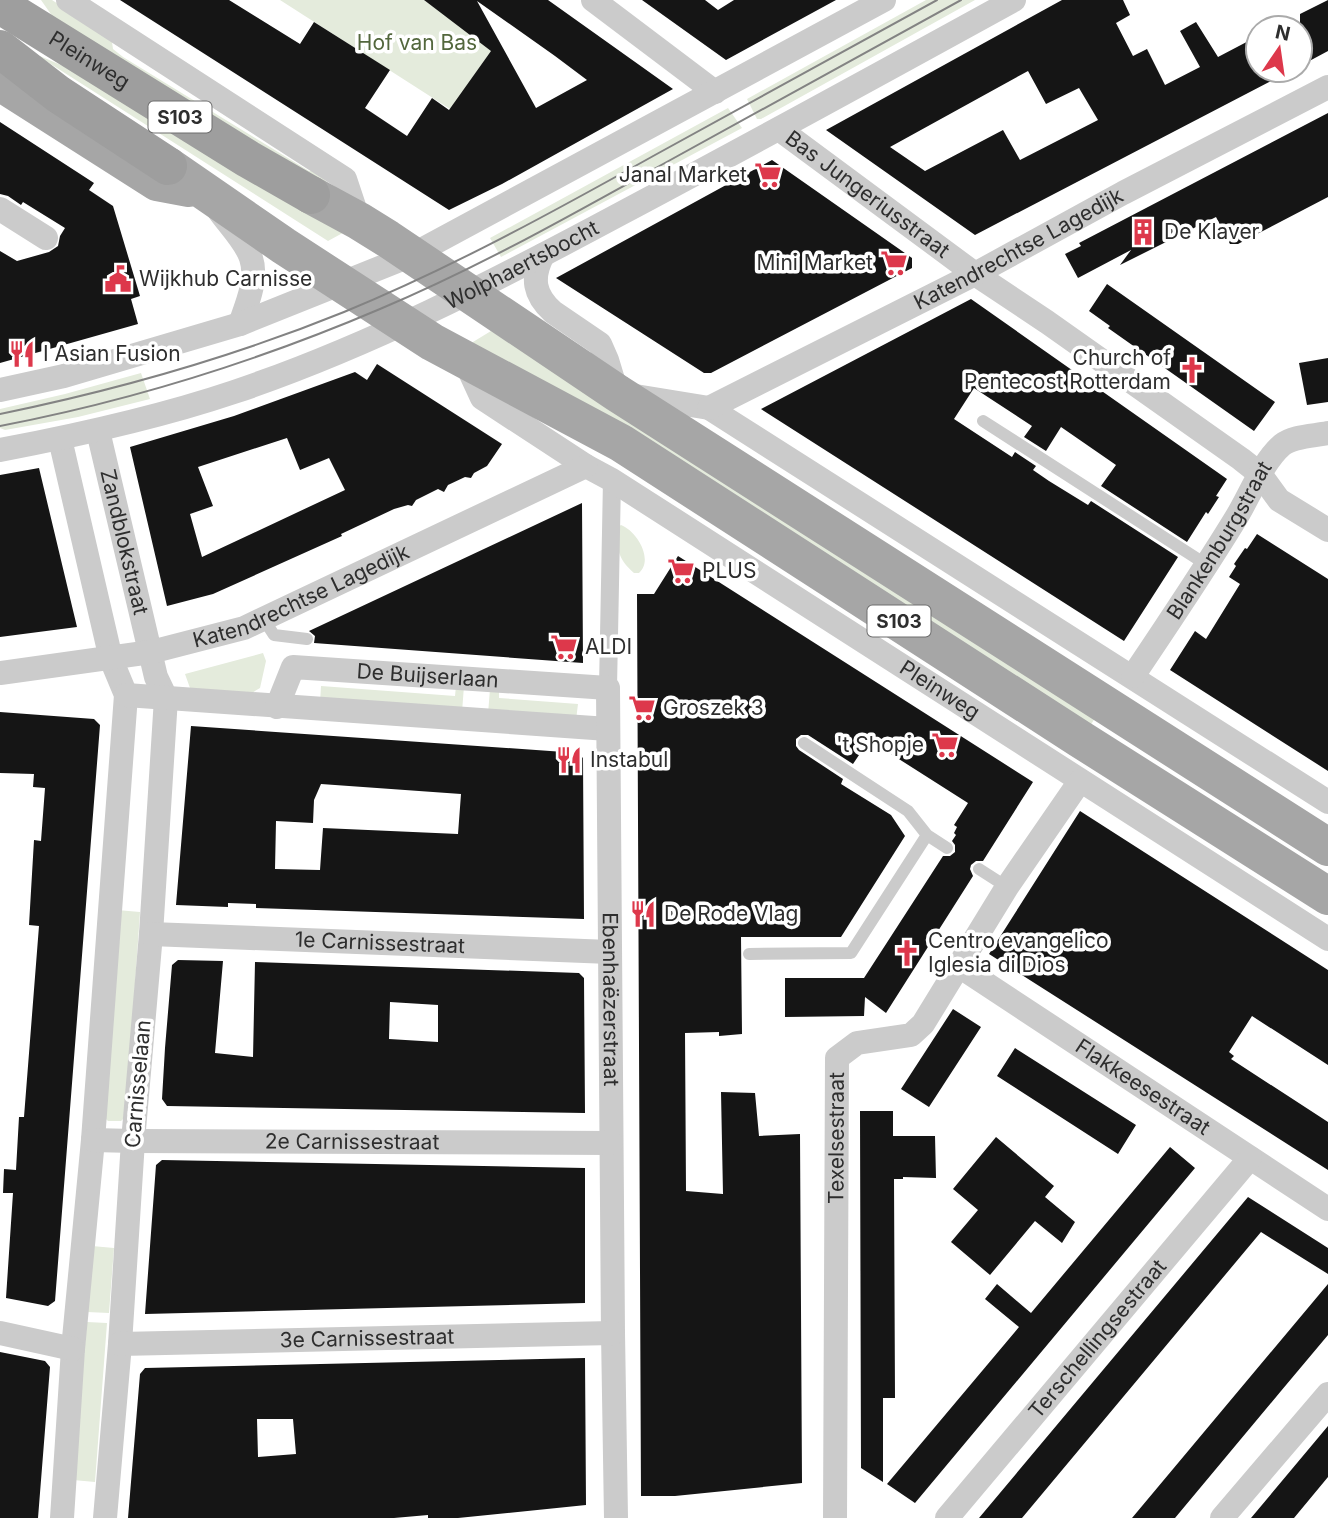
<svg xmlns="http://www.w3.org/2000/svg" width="1328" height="1518" font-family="Inter,sans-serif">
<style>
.green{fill:#e4ebdc}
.building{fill:#151515;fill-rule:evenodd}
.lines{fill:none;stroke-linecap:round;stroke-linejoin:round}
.service{stroke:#cbcbcb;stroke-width:12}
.pedestrian{stroke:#cbcbcb;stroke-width:18}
.minor{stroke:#cbcbcb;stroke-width:24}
.primary{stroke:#a6a6a6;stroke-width:38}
.trunk{stroke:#9e9e9e;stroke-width:38}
.tram{stroke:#838383;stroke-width:2}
.labels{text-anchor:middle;stroke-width:7;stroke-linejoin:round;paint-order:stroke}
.shield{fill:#fff;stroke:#6d6d6d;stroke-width:2}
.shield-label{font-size:19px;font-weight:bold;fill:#2e2e2e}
.park-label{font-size:21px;fill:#53673d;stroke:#fff}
.street-label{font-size:21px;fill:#2e2e2e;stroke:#fff}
.poi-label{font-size:21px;fill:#2e2e2e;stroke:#fff;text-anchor:start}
</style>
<rect width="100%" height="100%" fill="#fff"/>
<path class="green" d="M41,0H52L107,36L112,42L113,49L123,57L309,171H315L338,192L55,20Z
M280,0H424L492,50L450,109Z
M926,0H975L761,119H757L747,99Z
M35,54L87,76L350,229L328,241Z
M728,108L742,128L501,257L490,238Z
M491,331L1097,715L1090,726L468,345Z
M141,373L150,399L78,417L5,430L0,428V409L65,394Z
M621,525C637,531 654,560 639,573H634C617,558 617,549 618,527Z
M263,653L266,661L260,688L250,694L190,688L185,674Z
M321,686L455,696L456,686H464L462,712L320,703Z
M490,689L499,690V698L578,704L576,720L488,714Z
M117,910L140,912L126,1116L121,1121H108L102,1115Z
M92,1246L114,1248L109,1313L87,1312Z
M87,1322L107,1323L95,1482L73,1480Z"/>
<path class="building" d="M120,0H229L300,44L314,22L390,70L365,108L407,136L432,98L449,110L491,51L424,0H548L673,89L502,184L449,210ZM477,1L555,56L587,80L536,108Z
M642,0H705L718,10L734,0H836L726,60Z
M1062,0H1123L1130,15L1116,23L1133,56L1147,49L1165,85L1200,67L1180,31L1196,22L1218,57L1258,36V70H1292L975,235L826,130ZM1028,71L1046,104L1079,88L1098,120L1020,160L1003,130L925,171L890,147Z
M1328,0V51L1300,66V14Z
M1328,113V197L1238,244H1230L1216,217L1120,265L1131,250L1078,278L1065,254L1081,246L1079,243Z
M0,122L94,183L89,190L113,206L140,296L131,299L138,324L0,363V251L17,261L49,252L58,246L60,236L65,228L23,202L21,205L8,196L0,194Z
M772,160L912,258V268L711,373H704L556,278Z
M1107,284L1275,402L1254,431L1108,328L1110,326L1089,311Z
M971,299L1227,479L1216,496L1219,497L1208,514L1206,512L1187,542L1101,486L1116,465L1061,427L1046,451L1024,437L1032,426L974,388L954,419L1012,457L1015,452L1036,466L1033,470L1049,481L1088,505L1091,501L1178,557L1124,641L761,409Z
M1328,358V402L1307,405L1299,363Z
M377,364L502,444L487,466L474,473L471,478L465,477L448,485L444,492L438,489L416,500L412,506L408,505L394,509L341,534L342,536L213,594L167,606L130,447L234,416L355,372L367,380ZM287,438L300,470L329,458L345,490L202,557L190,514L213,506L198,467Z
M39,468L77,627L0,637V475Z
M582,503L583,663L314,643L315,636L309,631Z
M1257,534L1328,579V771L1170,670L1195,631L1206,639L1240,584L1229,577L1236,566L1234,564L1245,548L1247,549Z
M678,556L1033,782L983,861H976L971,865L970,869L973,876L886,1013L865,997L864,1016L785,1017V978H864L943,856H950L955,852V845L952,841L956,835L954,833L957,827L954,825L968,803L869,740L853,764L808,735H801L796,739V746L799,750L843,779L841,784L891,815L905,836L841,937H741L742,1034L719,1036V1032L685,1033L686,1191L723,1194L721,1092L755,1093L759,1136L800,1134L802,1483L675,1496H641L637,594H654Z
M0,712L94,719L100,725L55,1301L48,1306L6,1298L13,1193H3L4,1169L16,1170L19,1117H24L39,926L29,925L34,840L41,841L45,788L33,787L34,774L0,773Z
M191,726L578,753L583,758L584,919L256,908V904L228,903V907L176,905ZM321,784L461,794L458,834L323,828L320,870L275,869L276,821L313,823L314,800Z
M1080,811L1328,970V1065L1252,1016L1229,1052L1234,1056L1231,1059L1328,1122V1170L989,954Z
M178,960L223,961L215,1053L253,1057L255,962L579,973L584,978L585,1113L167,1106L162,1099L165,1048L172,965ZM390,1002L438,1005V1042L389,1039Z
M953,1009L981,1027L929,1107L901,1089Z
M1015,1048L1136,1125L1118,1154L997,1076Z
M860,1111H893V1136H935L936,1178L903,1177V1179H894L895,1398H883V1482L861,1468Z
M996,1137L1054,1186L1045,1197L1075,1222L1062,1243L1035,1221L990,1275L951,1242L978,1210L953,1189Z
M1170,1147L1195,1168L915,1503L887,1484L1019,1327L985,1299L997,1284L1031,1313Z
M162,1160L585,1168V1303L145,1314L156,1165Z
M1248,1197L1328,1248V1274L1261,1232L1022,1518H979Z
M1328,1284V1335L1281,1391L1175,1518H1132Z
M0,1352L45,1361L50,1367L38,1518H0Z
M585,1358L586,1505L458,1518H428V1515L394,1518H128L140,1374L145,1368ZM257,1419H293L296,1454L258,1457Z
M1328,1426V1477L1294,1518H1251Z"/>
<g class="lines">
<path class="service" d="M983,421L1207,565
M263,618L274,635L307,639
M804,743L908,811L927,835L947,848
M979,869L1007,887
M749,954L851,953L927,835"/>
<path class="pedestrian" d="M608,688L612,480"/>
<g class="minor">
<path d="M68,0L345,179L359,221"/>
<path d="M593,0L715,92"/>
<path id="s1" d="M779,129L975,274L1047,322L1241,459L1260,474L1279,500L1328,530"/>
<path d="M0,209L46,238"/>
<path d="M219,211C228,224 246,242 251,258C258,279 247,304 240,324"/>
<path d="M543,255C531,278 534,295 553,312L600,344L607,360L617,393L709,408L1328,802"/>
<path id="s2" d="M464,359L482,398L586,466L612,480L1328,939"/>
<path d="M0,390L64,376L240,324L412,255L884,0"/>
<path id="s3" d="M709,408L975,274L1123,193L1328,87"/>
<path id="s4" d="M98,431L156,677L166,698L151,934L133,1141L120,1344L105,1518"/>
<path d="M60,439L111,659L126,695L93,1140L73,1349L62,1518"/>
<path id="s5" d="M0,450C79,435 157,418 234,392C368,347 495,281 620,214C752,144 883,72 1014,0"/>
<path id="s6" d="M0,673L151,652L244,628L586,466"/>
<path id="s7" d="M1133,676C1168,624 1203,572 1236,518C1249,497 1263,461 1282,445C1293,436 1314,436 1328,433"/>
<path d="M126,695L608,729"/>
<path id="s8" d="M277,707L293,667L608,688L613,1333L616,1518"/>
<path id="s9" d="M151,934L610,952"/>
<path id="s10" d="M959,966L1328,1209"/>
<path id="s11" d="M93,1140L133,1141L611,1143"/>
<path d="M0,1333L73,1349"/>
<path id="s12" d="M120,1344L613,1333"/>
<path id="s13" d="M835,1518L837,1058L857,1043L911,1035L923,1024L1007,887L1080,781"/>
<path id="s14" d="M947,1518L1250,1158"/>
<path d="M1222,1518L1328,1394"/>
</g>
<path class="primary" d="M0,82L157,182L189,188
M168,166L284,246L432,342L621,443L1080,739L1328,896
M311,195L359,221L388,239L617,393L1328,847"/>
<g class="trunk">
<path id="s15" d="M0,5L248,159L311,195"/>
<path d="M0,49L58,94L168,166"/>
</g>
<path class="tram" d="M0,414C117,390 233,357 344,312C451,268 553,212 655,155C749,104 843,52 937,0
M0,426C130,401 258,361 380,309C475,269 564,219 654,169C757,113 859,56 961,0"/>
</g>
<defs>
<symbol id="supermarket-bare" viewBox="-9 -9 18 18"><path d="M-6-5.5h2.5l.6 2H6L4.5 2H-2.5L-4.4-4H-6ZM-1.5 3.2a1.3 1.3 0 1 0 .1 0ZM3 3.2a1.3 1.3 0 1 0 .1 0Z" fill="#dd384b" stroke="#fff" stroke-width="2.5" paint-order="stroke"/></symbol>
<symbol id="building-bare" viewBox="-9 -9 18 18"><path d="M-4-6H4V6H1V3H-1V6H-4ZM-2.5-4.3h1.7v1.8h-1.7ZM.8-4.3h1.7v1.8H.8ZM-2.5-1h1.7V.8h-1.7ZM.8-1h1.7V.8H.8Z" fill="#dd384b" stroke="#fff" stroke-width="2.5" paint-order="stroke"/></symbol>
<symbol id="civic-bare" viewBox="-9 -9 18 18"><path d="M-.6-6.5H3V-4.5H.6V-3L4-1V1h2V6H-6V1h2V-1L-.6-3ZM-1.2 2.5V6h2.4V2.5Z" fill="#dd384b" stroke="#fff" stroke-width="2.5" paint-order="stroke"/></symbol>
<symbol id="restaurant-bare" viewBox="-9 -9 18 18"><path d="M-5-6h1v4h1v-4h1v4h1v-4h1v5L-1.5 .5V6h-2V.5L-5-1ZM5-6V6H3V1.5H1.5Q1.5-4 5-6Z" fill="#dd384b" stroke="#fff" stroke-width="2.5" paint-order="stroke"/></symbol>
<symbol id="church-bare" viewBox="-9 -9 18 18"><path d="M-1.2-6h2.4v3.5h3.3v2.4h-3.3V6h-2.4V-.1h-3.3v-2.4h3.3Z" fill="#dd384b" stroke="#fff" stroke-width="2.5" paint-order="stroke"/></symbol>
</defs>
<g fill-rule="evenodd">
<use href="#supermarket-bare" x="749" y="156" width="38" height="38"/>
<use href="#building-bare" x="1124" y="213" width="38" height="38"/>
<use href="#supermarket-bare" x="875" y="244" width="38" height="38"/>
<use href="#civic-bare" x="99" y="260" width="38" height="38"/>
<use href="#restaurant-bare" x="3" y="335" width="38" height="38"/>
<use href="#church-bare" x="1173" y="351" width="38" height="38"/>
<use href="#supermarket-bare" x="662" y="552" width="38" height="38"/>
<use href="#supermarket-bare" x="545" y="628" width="38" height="38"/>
<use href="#supermarket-bare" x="623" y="689" width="38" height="38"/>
<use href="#supermarket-bare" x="926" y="726" width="38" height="38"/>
<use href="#restaurant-bare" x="550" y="741" width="38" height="38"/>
<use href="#restaurant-bare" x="624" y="895" width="38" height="38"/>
<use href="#church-bare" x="888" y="934" width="38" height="38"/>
</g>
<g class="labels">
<g class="shield">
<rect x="148.5" y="101.5" width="63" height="31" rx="5"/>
<rect x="867.5" y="605.5" width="63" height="31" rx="5"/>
</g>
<g class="shield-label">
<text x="180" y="124">S103</text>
<text x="899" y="628">S103</text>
</g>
<g class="park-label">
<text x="417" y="50">Hof van Bas</text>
</g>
<g class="street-label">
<text dy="7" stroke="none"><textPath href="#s15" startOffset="105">Pleinweg</textPath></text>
<text dy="7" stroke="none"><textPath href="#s1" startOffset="110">Bas Jungeriusstraat</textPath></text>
<text dy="7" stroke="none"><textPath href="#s3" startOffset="348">Katendrechtse Lagedijk</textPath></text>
<text dy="7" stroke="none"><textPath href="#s5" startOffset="556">Wolphaertsbocht</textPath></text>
<text dy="7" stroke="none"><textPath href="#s7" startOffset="161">Blankenburgstraat</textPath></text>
<text dy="7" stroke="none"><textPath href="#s4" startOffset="114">Zandblokstraat</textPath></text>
<text dy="7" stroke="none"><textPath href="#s6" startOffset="313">Katendrechtse Lagedijk</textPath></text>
<text dy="7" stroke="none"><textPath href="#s8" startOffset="178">De Buijserlaan</textPath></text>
<text dy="7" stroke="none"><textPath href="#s2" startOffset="586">Pleinweg</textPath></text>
<text dy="7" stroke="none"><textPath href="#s9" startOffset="229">1e Carnissestraat</textPath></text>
<text dy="7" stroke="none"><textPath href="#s8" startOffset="670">Ebenhaëzerstraat</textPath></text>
<text transform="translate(138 1084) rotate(-85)" y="7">Carnisselaan</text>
<text dy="7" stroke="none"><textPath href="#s10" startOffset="220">Flakkeesestraat</textPath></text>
<text dy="7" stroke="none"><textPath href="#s13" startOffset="380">Texelsestraat</textPath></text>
<text dy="7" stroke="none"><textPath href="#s11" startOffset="259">2e Carnissestraat</textPath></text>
<text dy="7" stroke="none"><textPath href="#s14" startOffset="234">Terschellingsestraat</textPath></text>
<text dy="7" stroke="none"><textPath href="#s12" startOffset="247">3e Carnissestraat</textPath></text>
</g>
<g class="poi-label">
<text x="747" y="182" text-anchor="end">Janal Market</text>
<text x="1164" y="239">De Klaver</text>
<text x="873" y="270" text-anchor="end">Mini Market</text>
<text x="139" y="286">Wijkhub Carnisse</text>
<text x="43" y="361">I Asian Fusion</text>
<text x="1171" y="365" text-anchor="end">Church of<tspan x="1171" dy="24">Pentecost Rotterdam</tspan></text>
<text x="702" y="578">PLUS</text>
<text x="585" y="654">ALDI</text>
<text x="663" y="715">Groszek 3</text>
<text x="924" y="752" text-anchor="end">'t Shopje</text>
<text x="590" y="767">Instabul</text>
<text x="664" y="921">De Rode Vlag</text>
<text x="928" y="948">Centro evangelico<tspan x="928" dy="24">Iglesia di Dios</tspan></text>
</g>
</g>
<g transform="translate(1279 49) rotate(13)"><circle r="33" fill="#ffffff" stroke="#ababab" stroke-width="2"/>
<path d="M0-5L12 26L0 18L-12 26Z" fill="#dd384b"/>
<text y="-10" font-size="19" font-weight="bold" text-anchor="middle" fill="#2e2e2e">N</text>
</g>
</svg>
